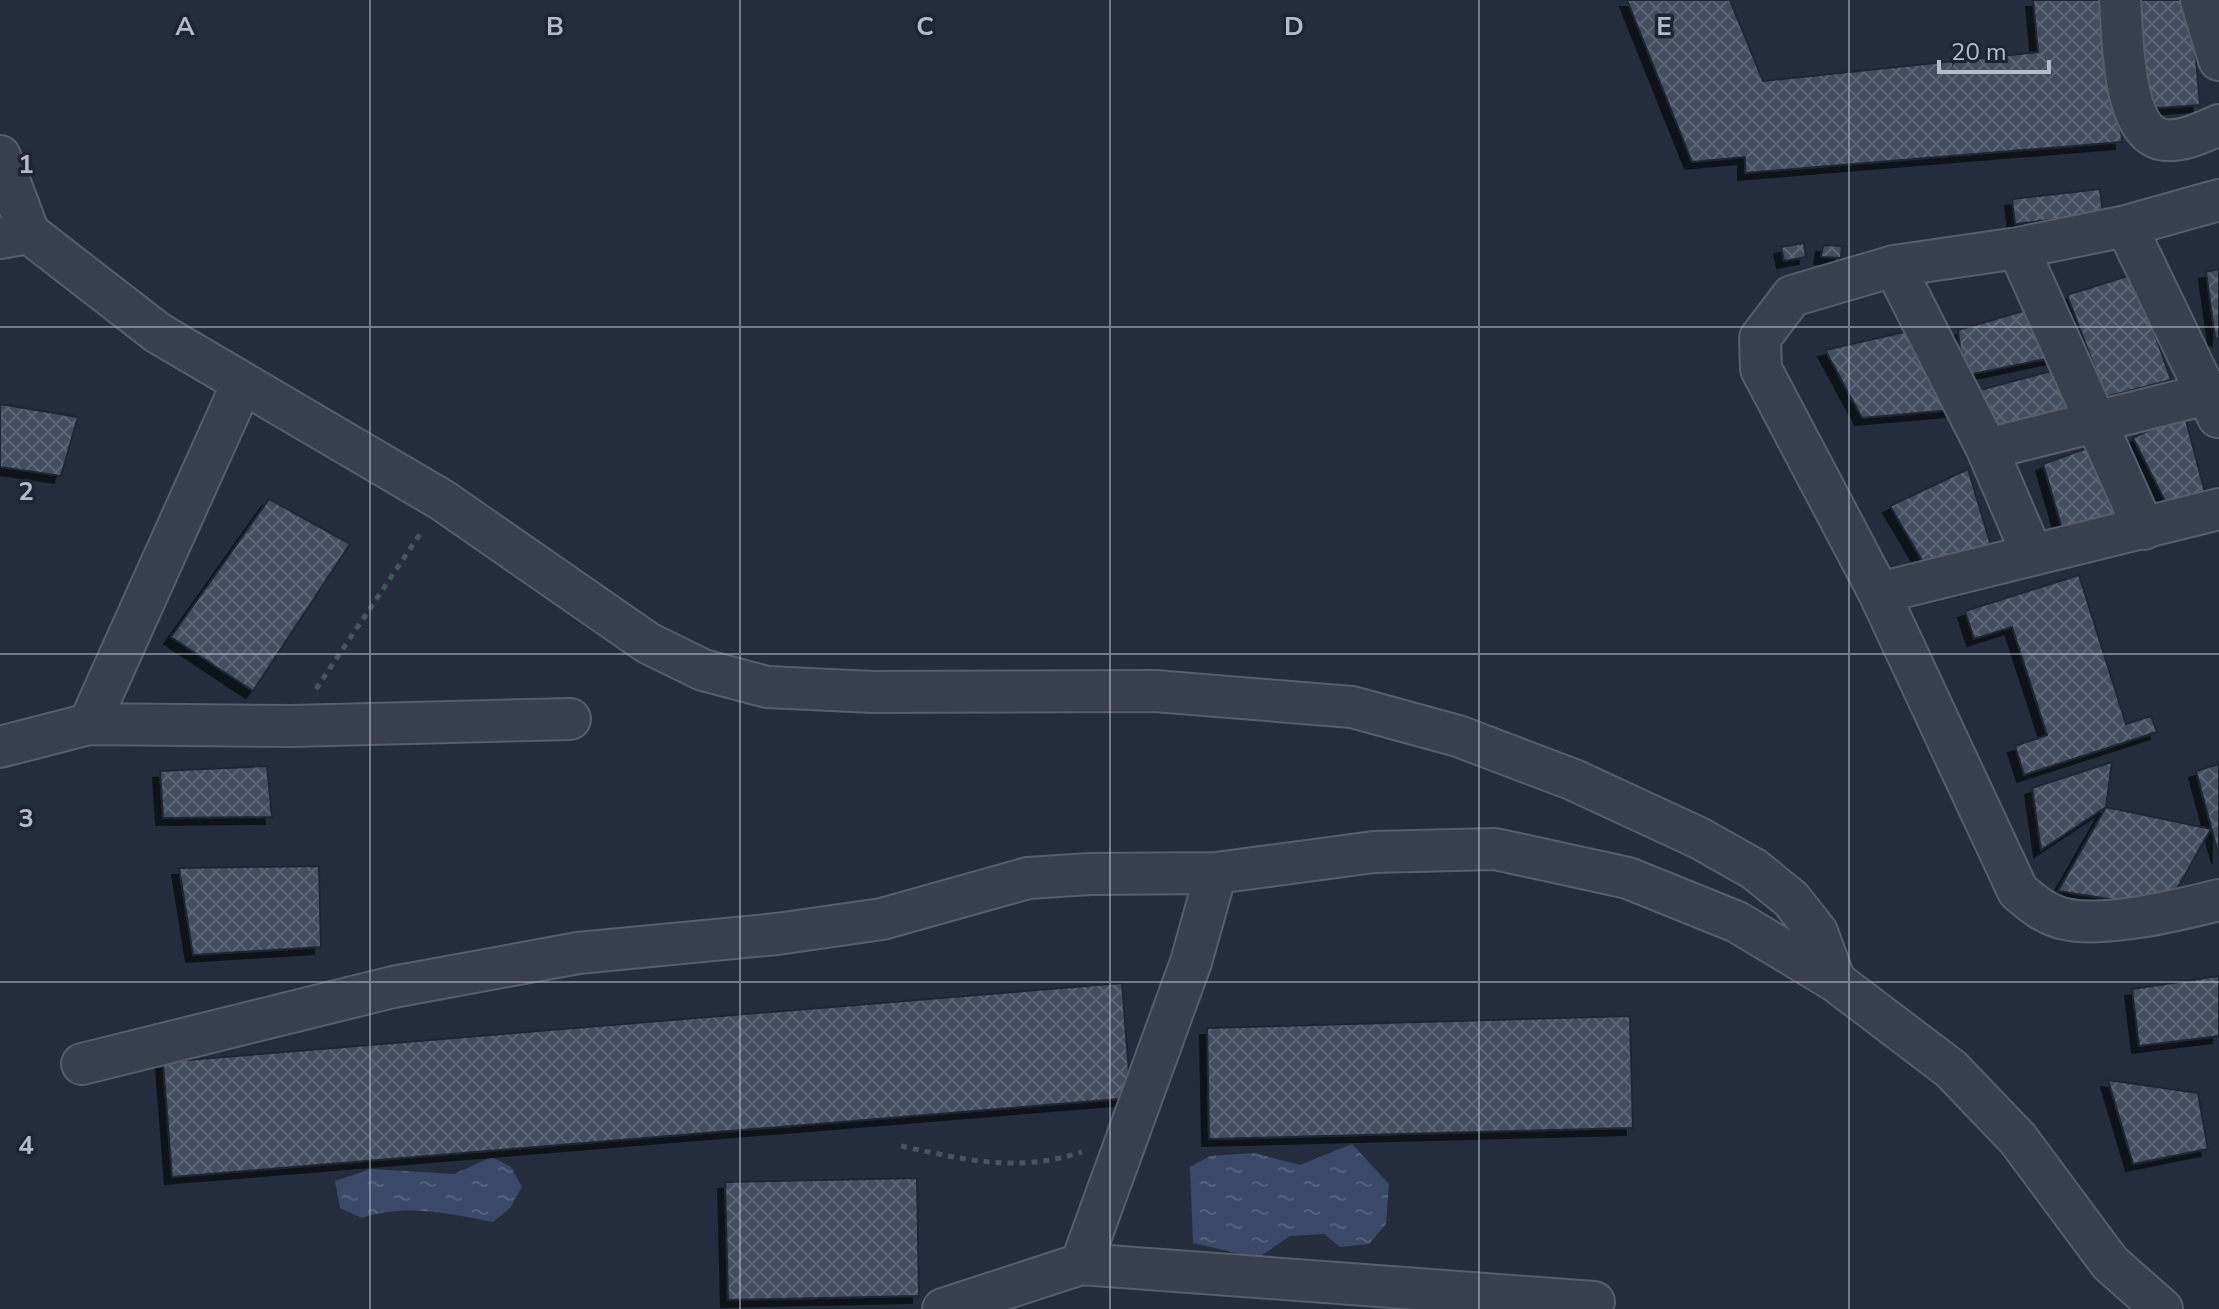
<svg xmlns="http://www.w3.org/2000/svg" width="2219" height="1309" font-family="'Nunito Sans',sans-serif">
<style>
.water{fill:url(#water-ripples)}
.building{fill:url(#building-cross-hatch);stroke:#1f2635;stroke-width:2;filter:url(#shadow)}
.lines{fill:none;stroke-linecap:round;stroke-linejoin:round}
.minor-casing{stroke:#565d6c;stroke-width:44}
.path{stroke:#44575c;stroke-width:5;stroke-dasharray:6 6;stroke-linecap:butt}
.minor{stroke:#383f4e;stroke-width:40}
.grid{fill:none;stroke:#b4bac9;stroke-width:2;stroke-opacity:0.55}
.grid-label{font-size:26px;text-anchor:middle;font-weight:bold;fill:#b4bac9;stroke:#1d2433;stroke-width:7;stroke-linejoin:round;paint-order:stroke}
</style>
<defs>
<pattern id="water-ripples" width="26" height="14" patternUnits="userSpaceOnUse" patternTransform="scale(2)"><rect width="26" height="14" fill="#394967"/><path d="M2 4q2-2 4 0t4 0M15 11q2-2 4 0t4 0" fill="none" stroke="#53617b"/></pattern>
<pattern id="building-cross-hatch" width="8" height="8" patternUnits="userSpaceOnUse" patternTransform="scale(2)"><rect width="8" height="8" fill="#434d60"/><path d="M0 0l8 8M0 8l8-8" fill="none" stroke="#5c6575"/></pattern>
<filter id="shadow"><feDropShadow dx="-7" dy="7" stdDeviation="0" flood-color="#0009"/></filter>
</defs>
<rect width="100%" height="100%" fill="#242d3e"/>
<path class="water" d="M1352,1144L1389,1184L1386,1224L1369,1244L1340,1247L1324,1234L1290,1236L1258,1258L1193,1243L1190,1167L1210,1156L1254,1153L1300,1165Z
M492,1157L511,1167L522,1187L510,1208L493,1222C449,1214 406,1203 362,1218L340,1208L335,1181L371,1169L454,1174Z"/>
<path class="building" d="M1627,0H1730L1763,81L2038,52L2033,0H2105L2113,14L2122,142L1745,173V157L1692,162Z
M2136,0H2191L2200,105L2145,109Z
M2100,189L2103,214L2015,224L2012,199Z
M1804,243L1806,257L1784,261L1781,247Z
M1823,245L1842,246L1841,258L1821,257Z
M2219,269V339L2215,338L2206,272Z
M2134,274L2171,380L2106,397L2067,295Z
M2040,306L2055,357L1963,376L1958,330Z
M1922,328L1952,410L1862,418L1825,350Z
M2066,367L2083,413L1987,433L1980,390Z
M0,404L78,417L61,476L0,467Z
M2184,413L2206,496L2168,507L2133,438Z
M2093,446L2130,521L2063,532L2043,464Z
M1968,469L1992,549L1929,572L1890,506Z
M269,499L350,544L253,691L171,637Z
M2079,575L2126,724L2151,716L2157,732L2024,775L2015,746L2047,735L2012,627L1974,639L1965,611Z
M2112,762L2106,807L2041,850L2032,788Z
M2219,764V857L2196,771Z
M267,766L272,817L163,818L160,771Z
M2106,807L2211,829L2166,908L2058,891Z
M319,866L321,947L193,955L179,868Z
M2219,976V1036L2139,1046L2132,989Z
M1122,983L1131,1098L172,1177L163,1062Z
M1630,1016L1633,1128L1209,1139L1207,1028Z
M2108,1080L2198,1093L2208,1149L2133,1164Z
M917,1178L919,1296L728,1300L725,1182Z"/>
<g class="lines">
<defs>
<path id="minor" d="M2120,0C2123,34 2121,135 2165,140C2183,142 2203,132 2219,125
M2201,0L2219,60
M0,156L29,233
M2219,200L2126,226L2018,248L1894,266L1792,296L1760,338L1761,369L1879,593L2018,891C2032,903 2046,915 2065,919C2105,928 2179,910 2219,900
M2126,226L2218,417
M0,238L29,233L158,333L442,500L648,643L703,670L767,687L873,692L1155,691L1352,707L1458,736L1574,780L1699,838L1754,869L1791,899L1817,932L1835,981
M2018,248L2144,529
M1894,266L1987,449L2032,554
M1987,449L2219,391
M1879,593L2219,509
M89,724L242,384
M0,747L89,724L291,726L570,719
M82,1064L393,987L578,953L777,934L882,919L1028,878L1090,874L1216,873L1374,852L1495,849L1628,878L1737,922L1835,981L1951,1069L2018,1139L2110,1263L2162,1309
M1081,1264L1191,962L1216,873
M943,1309L1081,1264L1594,1302"/>
</defs>
<use href="#minor" class="minor-casing"/>
<path class="path" d="M316,689L422,531
M901,1146C966,1160 1017,1173 1082,1152"/>
<use href="#minor" class="minor"/>
</g>
<path class="grid" d="M370,0V1309M740,0V1309M1110,0V1309M1479,0V1309M1849,0V1309M0,327H2219M0,654H2219M0,982H2219"/>
<g class="grid-label">
<text x="185" y="35">A</text>
<text x="555" y="35">B</text>
<text x="925" y="35">C</text>
<text x="1294" y="35">D</text>
<text x="1664" y="35">E</text>
<text x="26" y="173">1</text>
<text x="26" y="500">2</text>
<text x="26" y="827">3</text>
<text x="26" y="1154">4</text>
</g>
<path d="M1939 60v12h110v-12" fill="none" stroke="#b4bac9" stroke-width="4"/>
<text x="1951" y="60" font-size="24" fill="#b4bac9" stroke="#1d2433" stroke-width="6" paint-order="stroke">20 m</text>
</svg>
